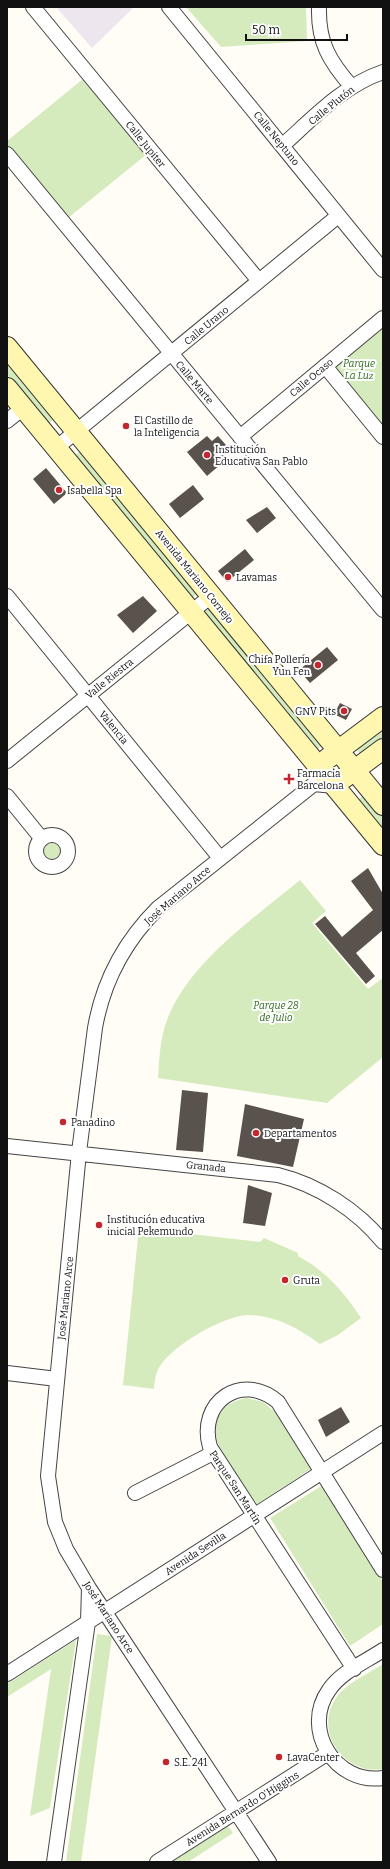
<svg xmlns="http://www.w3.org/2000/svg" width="390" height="1869" font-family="Bitter,serif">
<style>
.industrial{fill:#eee6ef}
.green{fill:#d5ebbd}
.building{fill:#5a524d}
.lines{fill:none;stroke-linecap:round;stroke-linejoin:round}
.street-casing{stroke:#444;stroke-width:16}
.secondary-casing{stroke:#333;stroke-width:22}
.street{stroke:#fff;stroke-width:14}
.secondary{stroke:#fff6b0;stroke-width:20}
.poi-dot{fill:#c4262e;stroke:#fff;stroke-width:1.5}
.labels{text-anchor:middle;stroke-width:4;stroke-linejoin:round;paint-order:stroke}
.street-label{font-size:10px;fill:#111;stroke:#fff}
.park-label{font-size:10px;font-style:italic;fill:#2f6b1f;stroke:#fff}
.poi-label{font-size:10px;fill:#111;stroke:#fff;text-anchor:start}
</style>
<rect width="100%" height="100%" fill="#fffdf5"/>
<path class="industrial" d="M56,7H134L92,48Z"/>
<path class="green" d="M186,7H306L307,41L221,47Z
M89,74L152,150L63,222L7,154V141Z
M383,318V437L325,366Z
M7,349L61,414L49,423L7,375Z
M85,447L201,588L191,601L73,457Z
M214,603L327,741L317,750L204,611Z
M383,728V747L365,760L355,748Z
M369,791L383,808V832L358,800Z
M44 851a8 8 0 1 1 16 0a8 8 0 1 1-16 0Z
M300,880L326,911L312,923L368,989L383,978V1057L327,1103L158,1078C159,1061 160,1045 164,1029C182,967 252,920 300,880Z
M139,1228L260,1242L264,1238L298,1253V1256C326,1271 344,1292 361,1318L338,1335L320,1344C298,1328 277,1316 250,1315C226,1314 173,1345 160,1366C155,1373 155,1381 154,1389L123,1385Z
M247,1398L263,1402L275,1412L311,1469L257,1504C246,1488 219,1454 216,1437C214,1429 216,1420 221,1413C226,1404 236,1400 247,1398Z
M323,1485L383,1582V1624L350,1646L270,1518Z
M97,1634L112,1636L81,1862H66Z
M76,1640L50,1808L30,1816L51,1669L7,1697V1684Z
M383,1664V1769C344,1775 313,1732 336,1698C346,1683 368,1674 383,1664Z
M227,1825L233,1833L188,1862H170Z"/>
<path class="building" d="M207,436L212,441L218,436L226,445L221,450L228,458L207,476L187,452Z
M46,468L67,493L54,504L33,479Z
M193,485L204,499L180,518L169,504Z
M267,507L276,518L257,533L246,520Z
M245,549L254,560L227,582L218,571Z
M143,596L157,611L133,633L117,615Z
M327,647L338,660L310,683L299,670Z
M340,703L352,709L346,720L334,714Z
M368,868L383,894V930L356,953L375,976L366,984L315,924L325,916L342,937L373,910L351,881Z
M182,1090L208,1093L203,1152L176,1150Z
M245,1104L304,1119L293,1167L237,1156Z
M248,1185L272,1193L265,1226L243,1223Z
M341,1407L350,1422L326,1437L318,1420Z"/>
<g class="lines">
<defs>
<path id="street" d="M33,7L259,281
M169,7L383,270
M319,7C318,42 329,61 352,87
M283,145C313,118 344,85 383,72
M7,154L383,610
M325,366L383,437
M7,421L23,408
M240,437L383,318
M56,448L338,216
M7,596L220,858
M7,761L211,596
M7,796L42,839
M36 851a16 16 0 1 1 32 0a16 16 0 1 1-32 0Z
M7,1146L278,1175C318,1185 357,1210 383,1242
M7,1373L57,1379
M135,1493L213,1453
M383,1650C365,1662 341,1672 329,1690C301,1729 335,1785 383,1778
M354,1669L210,1447C197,1402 242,1371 278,1402L383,1570
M7,1674L383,1433
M54,1862L88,1622L89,1588
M157,1862L328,1753
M269,1862L89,1588L66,1549L55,1522L48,1476L79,1152L95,1028C103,982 125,941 158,908L314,784L334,786"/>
<path id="secondary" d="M7,347L383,805
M7,388L383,845
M327,759L383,717
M344,778L383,749"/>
</defs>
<use href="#street" class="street-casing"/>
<use href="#secondary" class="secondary-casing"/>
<use href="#street" class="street"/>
<use href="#secondary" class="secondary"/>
</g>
<g class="poi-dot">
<circle cx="126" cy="426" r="4"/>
<circle cx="207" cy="455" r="4"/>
<circle cx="59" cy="490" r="4"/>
<circle cx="228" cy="577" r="4"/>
<circle cx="318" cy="665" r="4"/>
<circle cx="344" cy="711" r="4"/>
<path d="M287 773h4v4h4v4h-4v4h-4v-4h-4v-4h4z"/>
<circle cx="63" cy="1122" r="4"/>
<circle cx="256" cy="1133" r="4"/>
<circle cx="99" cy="1225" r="4"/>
<circle cx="285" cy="1280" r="4"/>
<circle cx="279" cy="1757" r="4"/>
<circle cx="166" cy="1762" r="4"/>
</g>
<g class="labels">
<g class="street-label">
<text transform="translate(331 105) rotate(-39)" y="4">Calle Plutón</text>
<text transform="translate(277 138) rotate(51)" y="4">Calle Neptuno</text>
<text transform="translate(146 144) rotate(51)" y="4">Calle Jupiter</text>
<text transform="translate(206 325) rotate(-40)" y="4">Calle Urano</text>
<text transform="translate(311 377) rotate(-40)" y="4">Calle Ocaso</text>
<text transform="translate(195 382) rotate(50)" y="4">Calle Marte</text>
<text transform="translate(195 576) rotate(51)" y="4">Avenida Mariano Cornejo</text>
<text transform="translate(109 678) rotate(-39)" y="4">Valle Riestra</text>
<text transform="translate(114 727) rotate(51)" y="4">Valencia</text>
<text transform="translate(177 895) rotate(-41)" y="4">José Mariano Arce</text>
<text transform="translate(206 1166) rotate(6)" y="4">Granada</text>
<text transform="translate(65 1298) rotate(-84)" y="4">José Mariano Arce</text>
<text transform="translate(236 1487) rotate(57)" y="4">Parque San Martín</text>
<text transform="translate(195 1553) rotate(-33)" y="4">Avenida Sevilla</text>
<text transform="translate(109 1617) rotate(57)" y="4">José Mariano Arce</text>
<text transform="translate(242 1808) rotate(-32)" y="4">Avenida Bernardo O'Higgins</text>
</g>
<g class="park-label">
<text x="359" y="367">Parque<tspan x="359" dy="12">La Luz</tspan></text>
<text x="276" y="1009">Parque 28<tspan x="276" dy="12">de Julio</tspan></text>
</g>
<g class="poi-label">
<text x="134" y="424">El Castillo de<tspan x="134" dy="12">la Inteligencia</tspan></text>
<text x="215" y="453">Institución<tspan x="215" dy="12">Educativa San Pablo</tspan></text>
<text x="67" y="494">Isabella Spa</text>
<text x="236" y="581">Lavamas</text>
<text x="310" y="663" text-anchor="end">Chifa Pollería<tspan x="310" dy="12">Yun Fen</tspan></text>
<text x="336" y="715" text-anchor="end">GNV Pits</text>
<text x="297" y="777">Farmacia<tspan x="297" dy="12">Barcelona</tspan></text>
<text x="71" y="1126">Panadino</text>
<text x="264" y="1137">Departamentos</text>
<text x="107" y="1223">Institución educativa<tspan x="107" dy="12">inicial Pekemundo</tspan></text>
<text x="293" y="1284">Gruta</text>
<text x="287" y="1761">LavaCenter</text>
<text x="174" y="1766">S.E. 241</text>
</g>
</g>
<rect width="390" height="1869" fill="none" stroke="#111111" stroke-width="16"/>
<path d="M246 34v6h101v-6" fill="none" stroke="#111111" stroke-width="2"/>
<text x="252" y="34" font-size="12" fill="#111111" stroke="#ffffff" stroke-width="3" paint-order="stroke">50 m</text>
</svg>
